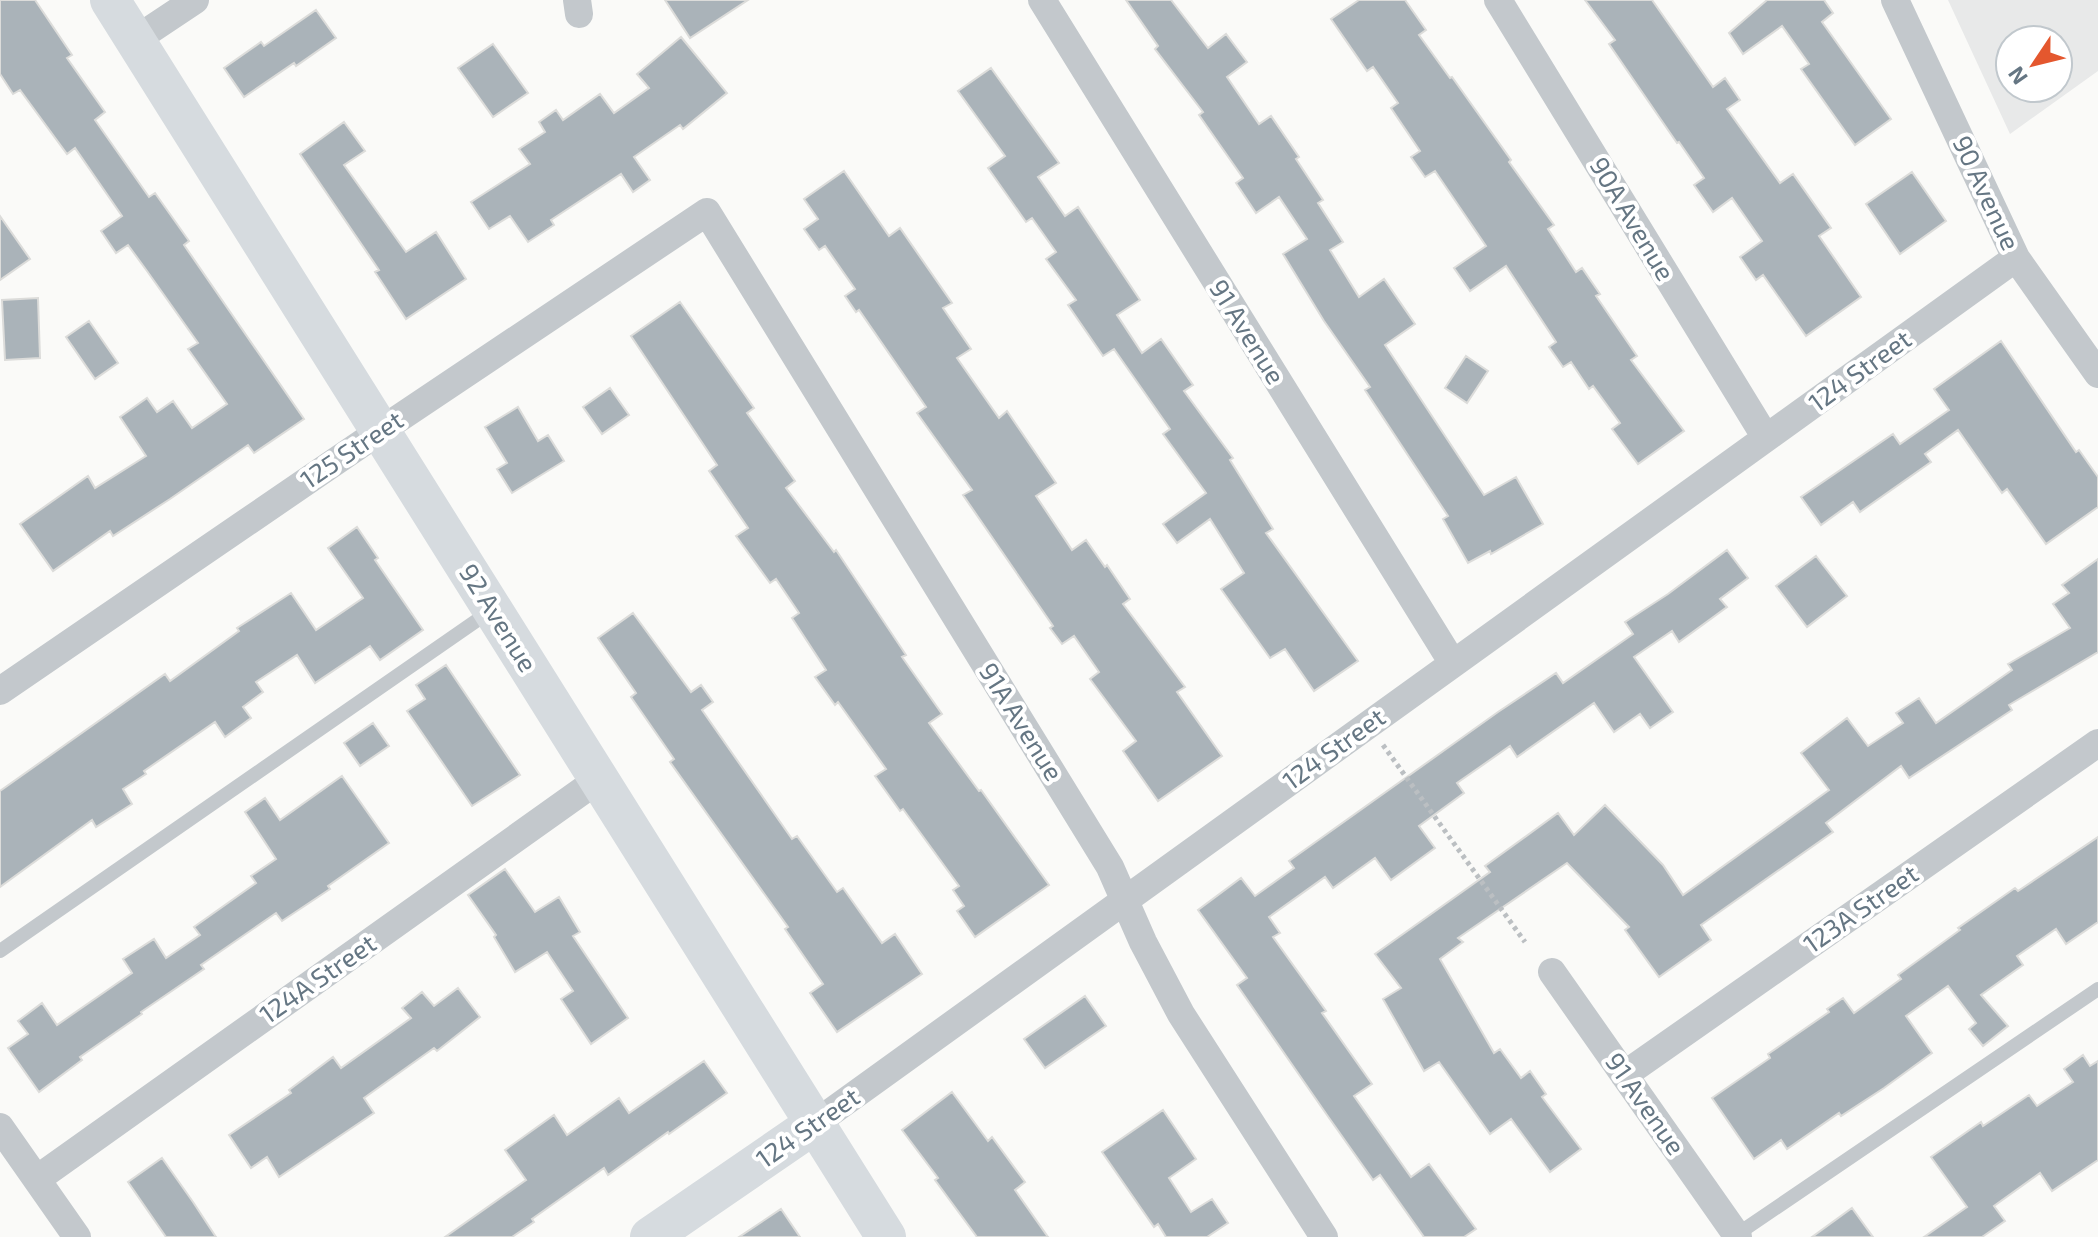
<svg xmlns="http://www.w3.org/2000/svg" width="2098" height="1237" font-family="'Exo 2',sans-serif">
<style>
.built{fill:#e8e9e9;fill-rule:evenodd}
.building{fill:#aab3b9;stroke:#dcdcda;stroke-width:2}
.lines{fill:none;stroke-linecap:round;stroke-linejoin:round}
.path{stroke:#bbbfc2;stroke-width:5;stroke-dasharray:4 4;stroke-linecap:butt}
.lane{stroke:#c3c8cc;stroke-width:14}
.street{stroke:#c3c8cc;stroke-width:28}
.secondary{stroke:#d6dbdf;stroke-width:40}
.labels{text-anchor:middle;stroke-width:8;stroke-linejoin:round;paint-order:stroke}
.street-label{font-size:26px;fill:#657683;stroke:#fff}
</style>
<rect width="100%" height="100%" fill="#fafaf8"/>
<path class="built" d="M1948,0H2098V71L2010,134ZM2058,40V88H2010V40Z"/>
<path class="building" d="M0,0H35L72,55L67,58L105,112L95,120L149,197L155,193L189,241L184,245L304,419L254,453L248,445L170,499L113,536L110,531L53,571L20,524L88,476L95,488L146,456L120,417L147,398L157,412L173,401L192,428L227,404L188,349L198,343L147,271L128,245L116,253L101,231L122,216L75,148L67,154L20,90L13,94L0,74Z
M665,0H748L690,38Z
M1126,0H1171L1208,48L1226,34L1247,62L1227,77L1259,124L1271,116L1299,157L1296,159L1323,200L1318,203L1343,242L1330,250L1359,297L1384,279L1415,324L1385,345L1484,495L1516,477L1543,524L1491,554L1490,551L1468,563L1443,519L1448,516L1365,390L1370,387L1324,321L1283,254L1307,239L1279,197L1256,213L1236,183L1243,178L1199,115L1203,112L1155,49L1158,46Z
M1359,0H1405L1426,30L1419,35L1450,78L1452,77L1511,160L1509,162L1554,225L1548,229L1576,272L1582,268L1600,294L1596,296L1637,356L1631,360L1684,431L1638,464L1612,429L1620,423L1593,386L1589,389L1571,362L1563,367L1549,347L1556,342L1506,266L1470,291L1454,268L1486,246L1435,171L1425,177L1411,157L1420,151L1391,108L1398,103L1373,67L1367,71L1331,19Z
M1585,0H1652L1713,87L1725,78L1740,100L1727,109L1780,183L1793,174L1831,228L1819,236L1861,297L1806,336L1763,275L1756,280L1740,257L1762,241L1732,198L1713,212L1694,185L1704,178L1679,142L1677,143L1609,44L1615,40Z
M1767,0H1824L1833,13L1822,22L1891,119L1855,145L1801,69L1809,64L1782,26L1743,54L1729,33Z
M316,10L336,38L296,66L294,63L244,97L224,68L261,42L264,46Z
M681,37L727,93L683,129L680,125L634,157L650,180L633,192L621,174L551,220L554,225L528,242L510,216L489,229L471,202L530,164L519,149L545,132L539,122L556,110L563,120L600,94L614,113L649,88L637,74Z
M493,44L528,93L493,117L458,68Z
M991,68L1059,163L1038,177L1065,216L1078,207L1140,300L1117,315L1142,353L1161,339L1193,385L1184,391L1233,458L1230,460L1273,529L1266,533L1358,661L1314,691L1285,649L1270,658L1221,589L1244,573L1210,519L1177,543L1163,524L1206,493L1163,434L1170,429L1114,349L1103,356L1068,305L1076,300L1046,259L1056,252L1032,218L1026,222L988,168L1005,156L958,91Z
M344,122L365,151L344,165L406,252L436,232L466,279L406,319L375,272L379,270L300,154Z
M844,171L889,236L900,228L952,303L943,308L971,349L957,358L999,418L1007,411L1056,483L1036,496L1072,550L1086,540L1105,567L1107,565L1130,599L1123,604L1185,687L1177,692L1222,756L1158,801L1123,751L1136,741L1090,679L1099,672L1074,636L1062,644L1050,628L1053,626L963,495L972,490L917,413L926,407L859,310L856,312L845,296L855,289L825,246L819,250L804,229L818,219L804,199Z
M1912,172L1946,221L1900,254L1866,204Z
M0,216L30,259L0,280Z
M38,298L40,358L5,360L2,300Z
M680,302L754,408L747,413L795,481L786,488L834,552L836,550L906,655L902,657L942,714L929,723L979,791L981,790L1049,885L975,937L957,911L964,906L953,890L959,886L903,809L900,811L875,776L886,769L838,702L835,705L815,677L826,670L792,618L799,613L776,579L770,583L736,536L748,528L709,471L717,465L631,336Z
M89,321L118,363L95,379L66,337Z
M2001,341L2076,452L2079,450L2098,477V507L2046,544L2007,489L2002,493L1958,430L1925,454L1931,462L1860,512L1853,502L1821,525L1801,497L1893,434L1900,444L1949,410L1934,389Z
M1466,356L1488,371L1467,403L1445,388Z
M610,388L629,415L602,434L583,407Z
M518,407L538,441L548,435L564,461L512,493L497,469L507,463L485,427Z
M357,527L378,558L375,560L423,630L380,660L370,646L315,683L297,655L256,682L263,692L243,707L251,718L225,737L215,722L144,771L146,774L123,789L132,804L96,827L92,820L0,887V791L165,674L170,681L239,631L237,628L291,593L316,630L363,598L328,548Z
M1727,550L1748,578L1720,599L1727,607L1679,642L1672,631L1634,657L1673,712L1650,728L1640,714L1614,732L1594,703L1517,757L1510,746L1457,783L1464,793L1419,826L1435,848L1391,880L1375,858L1333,888L1325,877L1269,917L1280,933L1273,937L1326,1011L1322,1013L1372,1084L1354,1096L1411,1177L1429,1164L1476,1229L1464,1237H1424L1380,1175L1373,1180L1327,1115L1237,985L1247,978L1198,910L1241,878L1255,896L1294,868L1289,861L1498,712L1556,673L1563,683L1633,634L1625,622L1668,594Z
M1816,556L1847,596L1807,627L1776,586Z
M2098,559V652L2009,705L2012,710L1909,778L1901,766L1826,823L1833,832L1701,925L1711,940L1659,977L1625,930L1629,927L1567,863L1458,938L1463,942L1440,959L1494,1053L1500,1049L1521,1078L1530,1071L1546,1094L1542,1097L1581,1149L1550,1172L1511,1119L1490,1134L1439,1062L1424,1071L1383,999L1401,988L1375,954L1490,872L1485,866L1558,813L1574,835L1605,805L1663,865L1683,895L1829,790L1801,753L1847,718L1868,746L1903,723L1896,713L1919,698L1936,723L2012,670L2008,664L2070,628L2053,604L2069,593L2062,585Z
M633,613L691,692L701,685L713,702L702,710L792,839L797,836L837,892L843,888L882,943L895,934L922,974L837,1032L810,993L823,984L785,929L788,927L670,762L674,759L631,697L636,693L598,638Z
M446,665L520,775L472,806L407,711L425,699L416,685Z
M373,723L389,746L360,766L344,743Z
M342,776L389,843L328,886L330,889L282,921L276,913L201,965L204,969L141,1012L142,1014L80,1057L82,1060L39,1092L8,1048L28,1034L18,1021L42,1003L57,1025L132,973L123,959L154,939L166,958L200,935L194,927L256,883L251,876L276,859L245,812L265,798L280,820Z
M2098,837V922L2066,944L2056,929L2017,956L2023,965L1981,995L2008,1026L1983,1046L1969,1029L1976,1023L1948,986L1906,1016L1932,1053L1884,1088L1841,1116L1839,1113L1787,1149L1781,1140L1754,1159L1712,1098L1770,1058L1768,1054L1829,1012L1827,1009L1843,998L1854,1013L1901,979L1898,975L1960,930L1958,928L2015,888L2018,891Z
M505,869L535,912L559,897L580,932L573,936L628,1018L591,1044L561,999L573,991L547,952L515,972L494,937L496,935L468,895Z
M458,988L480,1017L437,1051L434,1048L364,1098L374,1113L279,1177L267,1157L251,1168L229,1135L291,1093L289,1090L333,1057L341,1068L411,1018L402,1008L422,992L434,1006Z
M1085,996L1106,1026L1045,1068L1024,1039Z
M2083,1055L2090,1066L2098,1061V1160L2052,1191L2040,1173L1994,1206L2005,1221L1982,1237H1924L1967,1207L1931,1157L1981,1122L1983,1126L2029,1095L2037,1106L2073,1082L2064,1069Z
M704,1061L727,1093L669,1134L668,1132L608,1175L604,1168L532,1219L534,1222L512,1237H445L526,1180L505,1150L554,1115L567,1135L619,1098L629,1113Z
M952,1092L988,1141L992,1137L1025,1182L1015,1190L1048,1237H977L935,1180L938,1178L902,1130Z
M1163,1110L1196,1159L1169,1178L1191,1212L1212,1199L1228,1223L1207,1237H1166L1158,1224L1154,1227L1102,1152Z
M162,1158L193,1202L216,1237H166L128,1182Z
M1852,1208L1873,1237H1812Z
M781,1209L800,1237H739Z"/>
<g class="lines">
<path class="path" d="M1383,745L1525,942"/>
<path class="lane" d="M0,951L489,612
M1736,1235L2098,989"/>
<path class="street" d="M577,0L579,14
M1042,0L1452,662
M1498,0L1766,438
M1895,0L2016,258L2098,374
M135,40L195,0
M0,691L380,431L707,212L1110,867L1143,942L1181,1014L1324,1237
M1552,972L1738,1237
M1624,1075L2098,743
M813,1125L2016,258
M0,1127L77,1237
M37,1179L599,779"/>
<path class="secondary" d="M110,0L886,1237
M650,1237L813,1125"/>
</g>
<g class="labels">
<g class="street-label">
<text transform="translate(1986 193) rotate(65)" y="9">90 Avenue</text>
<text transform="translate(1632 219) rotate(59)" y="9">90A Avenue</text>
<text transform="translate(1247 332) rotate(58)" y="9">91 Avenue</text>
<text transform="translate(1860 371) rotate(-36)" y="9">124 Street</text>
<text transform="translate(352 450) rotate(-34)" y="9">125 Street</text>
<text transform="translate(498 618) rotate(58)" y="9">92 Avenue</text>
<text transform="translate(1021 722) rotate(58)" y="9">91A Avenue</text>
<text transform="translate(1334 749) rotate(-36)" y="9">124 Street</text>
<text transform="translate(1861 909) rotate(-35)" y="9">123A Street</text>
<text transform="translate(318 979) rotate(-35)" y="9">124A Street</text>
<text transform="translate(1645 1104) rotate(55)" y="9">91 Avenue</text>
<text transform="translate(808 1128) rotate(-35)" y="9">124 Street</text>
</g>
</g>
<g transform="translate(2034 64) rotate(235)"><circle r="38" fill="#ffffff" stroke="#c1c8cd" stroke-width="2"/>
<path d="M0-6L14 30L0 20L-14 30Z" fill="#e4572e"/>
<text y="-12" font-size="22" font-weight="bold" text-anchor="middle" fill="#657683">N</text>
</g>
</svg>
